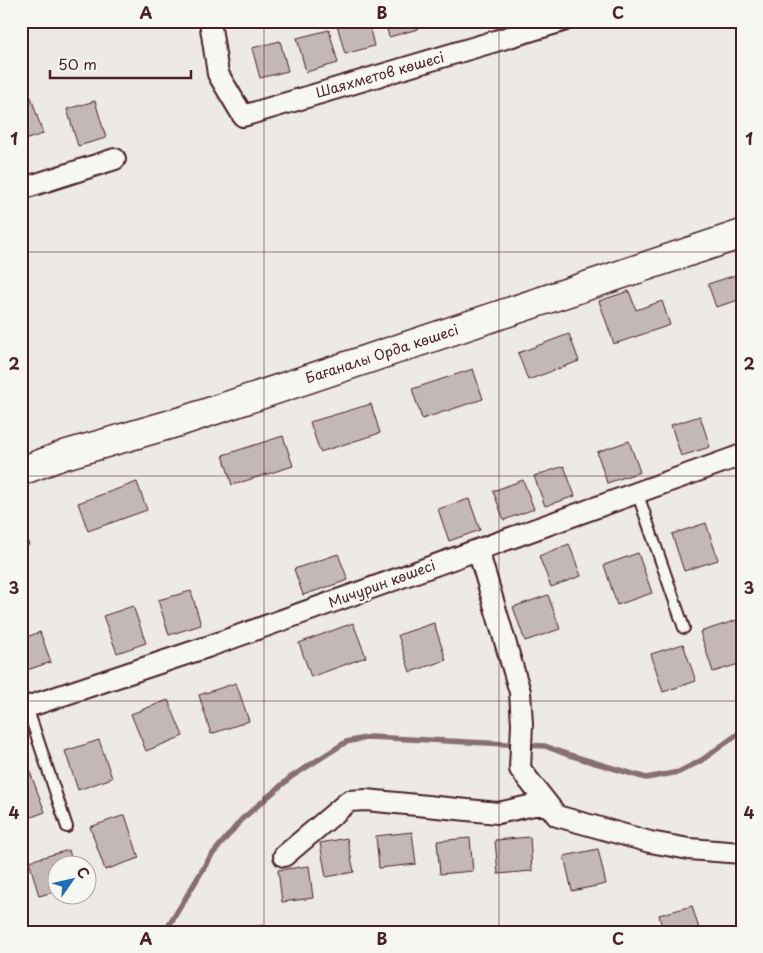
<svg xmlns="http://www.w3.org/2000/svg" width="763" height="953" font-family="'Playpen Sans',sans-serif">
<style>
.lines{fill:none;stroke-linecap:round;stroke-linejoin:round}
.stream{stroke:#886e73;stroke-width:5.5}
.building{fill:#c4b7b7;stroke:#4a1f2b}
.lane-casing{stroke:#4a1f2b;stroke-width:14}
.street-casing{stroke:#4a1f2b;stroke-width:24}
.secondary-casing{stroke:#4a1f2b;stroke-width:31}
.lane{stroke:#f6f6f2;stroke-width:10}
.street{stroke:#f6f6f2;stroke-width:20}
.secondary{stroke:#f6f6f2;stroke-width:28}
.grid{fill:none;stroke:#4a1f2b;stroke-width:1;stroke-opacity:0.55}
.labels{text-anchor:middle;stroke-width:5;stroke-linejoin:round;paint-order:stroke}
.street-label{font-size:14px;fill:#4a1f2b;stroke:#f6f6f2}
.neatline{fill:none;stroke:#4a1f2b;stroke-width:2}
.grid-label{font-size:16px;text-anchor:middle;font-weight:bold;fill:#4a1f2b}
</style>
<rect width="100%" height="100%" fill="#ece9e6"/>
<filter id="ink" filterUnits="userSpaceOnUse"><feTurbulence type="fractalNoise" baseFrequency=".02" numOctaves="2"/><feDisplacementMap in="SourceGraphic" scale="10" xChannelSelector="R" yChannelSelector="G"/><feConvolveMatrix kernelMatrix="1 2 1 2 8 2 1 2 1" color-interpolation-filters="sRGB"/></filter>
<g filter="url(#ink)">
<g class="lines">
<path class="stream" d="M165,932L211,856L242,819L291,777L346,742L370,737L545,746L566,754L646,778L679,772L702,760L742,731"/>
</g>
<path class="building" d="M336,21H368L374,46L345,54Z
M385,21H415L418,29L389,37Z
M329,30L338,63L306,72L297,38Z
M280,41L288,71L260,78L252,48Z
M31,97L43,134L21,141V100Z
M95,101L106,138L78,146L67,109Z
M742,273V299L716,307L708,284Z
M629,291L636,310L662,301L670,325L614,344L599,301Z
M569,334L579,361L528,380L518,353Z
M473,369L483,399L422,419L412,389Z
M371,404L380,433L320,452L310,422Z
M700,416L710,447L681,456L671,425Z
M283,436L293,466L232,485L223,455Z
M629,441L640,472L607,483L597,452Z
M564,466L575,496L545,506L534,476Z
M523,480L534,509L504,520L493,491Z
M137,482L147,510L88,531L78,503Z
M469,499L480,530L449,541L438,509Z
M21,523L29,545L21,548Z
M706,523L718,560L684,571L672,534Z
M569,544L581,576L551,587L539,556Z
M638,553L652,593L617,605L604,565Z
M338,554L348,580L303,595L294,569Z
M191,591L201,625L169,635L158,600Z
M548,595L560,629L525,641L513,607Z
M133,606L146,643L117,653L103,616Z
M737,620L742,635V663L713,672L700,632Z
M353,623L366,657L311,677L299,643Z
M434,623L446,660L410,672L398,635Z
M40,632L51,662L21,672V639Z
M683,644L696,681L663,692L651,654Z
M236,683L249,721L211,734L199,695Z
M168,700L183,736L146,751L131,714Z
M99,740L112,778L78,790L65,751Z
M30,772L45,812L21,821V776Z
M125,815L139,858L105,870L90,827Z
M412,832L416,864L379,868L376,836Z
M530,837L532,871L498,874L495,840Z
M347,838L354,872L326,877L320,843Z
M470,838L473,871L440,874L437,841Z
M598,849L606,884L572,891L564,856Z
M69,850L73,866H58V891L39,896L29,861Z
M309,866L313,898L282,902L278,870Z
M692,906L700,932H663L659,915Z
M263,925L264,932H230V931Z"/>
<g class="lines">
<defs>
<path id="lane" d="M637,492L684,628
M27,707L67,827"/>
<path id="street" d="M210,21L218,74L243,116L563,21
M21,189L115,159
M478,550L520,692L522,724L520,769L557,816L650,842L689,849L742,853
M21,709L207,647L742,455
M284,856L349,801L366,800L498,813L534,805H547"/>
<path id="secondary" d="M21,471L64,455L182,421L742,234"/>
</defs>
<use href="#lane" class="lane-casing"/>
<use href="#street" class="street-casing"/>
<use href="#secondary" class="secondary-casing"/>
<use href="#lane" class="lane"/>
<use href="#street" class="street"/>
<use href="#secondary" class="secondary"/>
</g>
</g>
<path class="grid" d="M264,21V932M499,21V932M21,252H742M21,476H742M21,701H742"/>
<g class="labels">
<g class="street-label">
<text transform="translate(380 75) rotate(-16)" y="5">Шаяхметов көшесі</text>
<text transform="translate(382 354) rotate(-18)" y="5">Бағаналы Орда көшесі</text>
<text transform="translate(382 584) rotate(-20)" y="5">Мичурин көшесі</text>
</g>
</g>
<rect width="763" height="953" fill="none" stroke="#f6f6f2" stroke-width="55"/>
<g transform="translate(72 880) rotate(56)"><circle r="24" fill="#f6f6f2" stroke="#b1a0a2"/>
<path d="M0-4L9 19L0 12L-9 19Z" fill="#1f6fb2"/>
<text y="-8" font-size="14" font-weight="bold" text-anchor="middle" fill="#4a1f2b">С</text>
</g>
<path d="M50 70v8h141v-8" fill="none" stroke="#4a1f2b" stroke-width="2.5"/>
<text x="58" y="70" font-size="15" fill="#4a1f2b" stroke="#f6f6f2" stroke-width="4" paint-order="stroke">50 m</text>
<rect x="28" y="28" width="708" height="898" class="neatline"/>
<g class="grid-label">
<text x="146" y="19">A</text>
<text x="382" y="19">B</text>
<text x="618" y="19">C</text>
<text x="14" y="145">1</text>
<text x="749" y="145">1</text>
<text x="14" y="370">2</text>
<text x="749" y="370">2</text>
<text x="14" y="594">3</text>
<text x="749" y="594">3</text>
<text x="14" y="819">4</text>
<text x="749" y="819">4</text>
<text x="146" y="945">A</text>
<text x="382" y="945">B</text>
<text x="618" y="945">C</text>
</g>
</svg>
